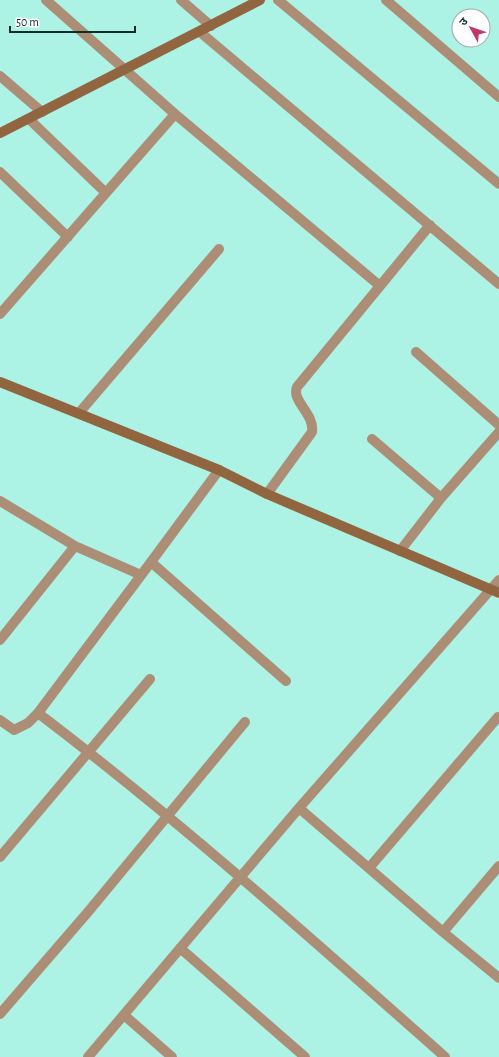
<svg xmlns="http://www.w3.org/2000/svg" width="499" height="1057" font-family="'Alegreya Sans','Noto Sans Devanagari',sans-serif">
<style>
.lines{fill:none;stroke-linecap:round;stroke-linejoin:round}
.street{stroke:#ac8e76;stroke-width:10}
.secondary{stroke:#906540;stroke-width:10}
</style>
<rect width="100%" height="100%" fill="#adf3e5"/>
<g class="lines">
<path class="street" d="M46,0L175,114L380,286L430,225
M181,0L211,26
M278,0L499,184
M386,0L499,97
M200,32L499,284
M0,76L42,112
M29,119L106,193
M0,172L68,237
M0,314L175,114
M416,352L499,425
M79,413L219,249
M372,439L441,498
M219,470L151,562L286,681
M267,494L312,432C315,414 291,401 297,387L380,286
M0,501L75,546L141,575
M400,551L441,498L499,432
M0,640L75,546
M38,713C180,821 312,939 445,1057
M0,720L14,730L28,723L38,713L151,562
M299,808L499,580
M0,857L150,679
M369,868L498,717
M443,932L499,866
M180,948L305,1057
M0,1014L88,912L245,722
M124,1015L172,1057
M88,1057L299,808L443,932L499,978"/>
<path class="secondary" d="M0,133L260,0
M0,382L219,470L267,494L499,593"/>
</g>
<g transform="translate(471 28) rotate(310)"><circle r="19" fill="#ffffff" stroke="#a0aba9"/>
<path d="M0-3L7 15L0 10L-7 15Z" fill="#c1366e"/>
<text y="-6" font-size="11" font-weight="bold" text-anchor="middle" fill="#112e29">उ</text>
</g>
<path d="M10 26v6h125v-6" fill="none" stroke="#112e29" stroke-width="2"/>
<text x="16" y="26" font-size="12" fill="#112e29" stroke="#ffffff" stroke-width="3" paint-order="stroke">50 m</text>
</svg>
